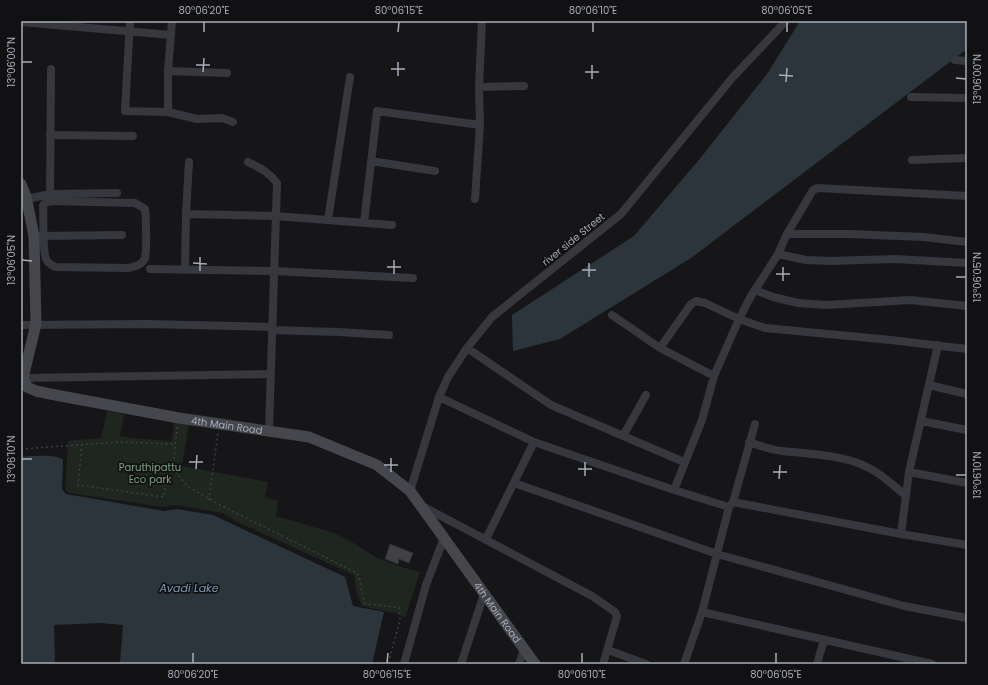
<svg xmlns="http://www.w3.org/2000/svg" width="988" height="685" font-family="Poppins,sans-serif">
<style>
.green{fill:#1e261f}
.water{fill:#2c353c}
.building{fill:#404145;stroke:#303034}
.lines{fill:none;stroke-linecap:round;stroke-linejoin:round}
.path{stroke:#3d3f44;stroke-width:1.5;stroke-dasharray:2 3;stroke-linecap:butt}
.minor{stroke:#37383d;stroke-width:8}
.secondary{stroke:#45474d;stroke-width:11}
.ticks{fill:none;stroke:#a8adb8;stroke-width:1.5}
.labels{text-anchor:middle;stroke-width:3.5;stroke-linejoin:round;paint-order:stroke}
.street-label{font-size:10px;fill:#a8adb8;stroke:#111113}
.park-label{font-size:10px;fill:#7fa381;stroke:#111113}
.water-label{font-size:11px;font-style:italic;fill:#7f9bb3;stroke:#111113}
.neatline{fill:none;stroke:#a8adb8;stroke-width:1.5}
.ticks-label{font-size:10px;text-anchor:middle;fill:#a8adb8}
</style>
<rect width="100%" height="100%" fill="#161618"/>
<path class="green" d="M107,411L124,414L120,436L130,438L172,441L174,422L189,424L182,466L268,482L265,497L278,501L276,516L334,533L357,545L375,557L401,567L420,572L405,618L398,614L362,606L357,594L354,575L237,522L222,513L176,505L162,507L69,493L65,489L68,441L101,438Z"/>
<path class="water" d="M800,21H967V49L691,258L560,339L513,351L512,315L634,236L698,161L767,74Z
M30,456C40,456 55,454 63,460L62,489L66,494L164,511L177,509L213,515L345,577L353,606L384,612L372,664H120L123,625L101,623L54,625L55,664H21V457Z"/>
<path class="building" d="M390,544L413,553L409,563L399,559L398,564L385,559Z"/>
<g class="lines">
<path class="path" d="M177,427L174,457V465L176,472L188,487L220,505L357,573L359,576L364,602L366,604L395,607L399,608L400,615V620L388,664
M82,444L78,485L164,497L167,472L174,465
M21,449L119,442L175,444
M209,500L218,432"/>
<path class="minor" d="M130,21L125,111L168,112
M172,21L168,71V112L197,119L222,118L233,122
M21,22L171,35
M955,60L967,61
M168,71L227,73
M479,87L524,86
M911,97L967,98
M50,135L133,136
M912,160L967,158
M371,161L435,171
M248,162C260,168 269,172 277,183L269,430
M50,194L51,69
M27,199L50,194L117,193
M475,199L480,125L479,87L482,21
M53,201L135,203L145,209C146,217 147,250 145,258C142,265 136,266 129,268L55,267C51,265 48,263 46,259C42,250 44,217 43,205L47,202Z
M186,214L275,216L392,225
M328,220L350,77
M364,223L377,111L480,125
M787,234H850L924,237L967,242
M39,236L122,235
M778,254L806,260L830,261L895,259L967,263
M150,269L274,271L413,278
M185,269L186,214L189,162
M755,290L773,297L798,303L827,305L910,300L967,306
M612,315L660,348L714,376
M21,325L147,324L272,327
M272,330L338,332L389,335
M467,348L551,405L684,462
M660,348L691,304L696,301L705,303L739,319L765,328L891,340L967,349
M23,378L271,374
M929,385L967,394
M439,397L534,442L674,490L729,507
M921,421L967,430
M623,436L646,395
M749,442C760,446 771,450 782,451C808,454 846,455 869,468C883,475 894,486 906,496
M909,472L967,483
M514,483L717,554L904,606L967,618
M674,490L702,420L714,376L739,319L751,296L778,254L787,234L813,190L818,188L967,196
M410,491L439,397L448,377L467,348L492,317L621,214L733,77L786,21
M733,502L901,534L967,545
M422,506L592,596L615,612L617,616L603,664
M901,534L909,472L938,345
M486,539L534,442
M702,612L932,664
M608,650L646,664
M404,664L426,585L444,538
M461,664L484,594
M519,664L524,650
M684,664L702,612L729,507L733,502L755,424
M817,664L824,640"/>
<path class="secondary" id="s1" d="M21,184L26,196L34,236L36,324L23,378L27,387L36,391L50,394L179,418L309,437L377,465L410,491L535,664"/>
</g>
<path class="ticks" d="M204,32V22M398,32L399,22M593,32V22M787,32V22M22,62H32M196,65H210M391,69H405M203,72L204,58M585,72H599M779,75L793,76M398,76V62M956,78L966,79M592,79V65M786,82L787,68M22,260L32,261M193,263L207,264M387,267H401M582,270H596M200,271V257M394,274V260M776,274H790M589,277V263M956,277H966M783,281V267M22,459H32M189,462H203M384,465H398M196,469L197,455M578,469H592M391,472V458M773,472H787M956,475H966M585,476V462M779,479L780,465M193,663V653M387,663L388,653M582,663V653M776,663V653"/>
<g class="labels">
<g class="street-label">
<text transform="translate(573 239) rotate(-39)" y="4">river side Street</text>
<text dy="4" stroke="none"><textPath href="#s1" startOffset="411">4th Main Road</textPath></text>
<text dy="4" stroke="none"><textPath href="#s1" startOffset="759">4th Main Road</textPath></text>
</g>
<g class="park-label">
<text x="150" y="471">Paruthipattu<tspan x="150" dy="12">Eco park</tspan></text>
</g>
<g class="water-label">
<text x="189" y="592">Avadi Lake</text>
</g>
</g>
<rect width="988" height="685" fill="none" stroke="#111113" stroke-width="44"/>
<rect x="22" y="22" width="944" height="641" class="neatline"/>
<g class="ticks-label">
<text x="204" y="14">80°06'20"E</text>
<text x="399" y="14">80°06'15"E</text>
<text x="593" y="14">80°06'10"E</text>
<text x="787" y="14">80°06'05"E</text>
<text transform="translate(11 62) rotate(-90)" y="4">13°06'00"N</text>
<text transform="translate(977 79) rotate(-90)" y="4">13°06'00"N</text>
<text transform="translate(11 260) rotate(-90)" y="4">13°06'05"N</text>
<text transform="translate(977 277) rotate(-90)" y="4">13°06'05"N</text>
<text transform="translate(11 459) rotate(-90)" y="4">13°06'10"N</text>
<text transform="translate(977 475) rotate(-90)" y="4">13°06'10"N</text>
<text x="193" y="678">80°06'20"E</text>
<text x="387" y="678">80°06'15"E</text>
<text x="582" y="678">80°06'10"E</text>
<text x="776" y="678">80°06'05"E</text>
</g>
</svg>
